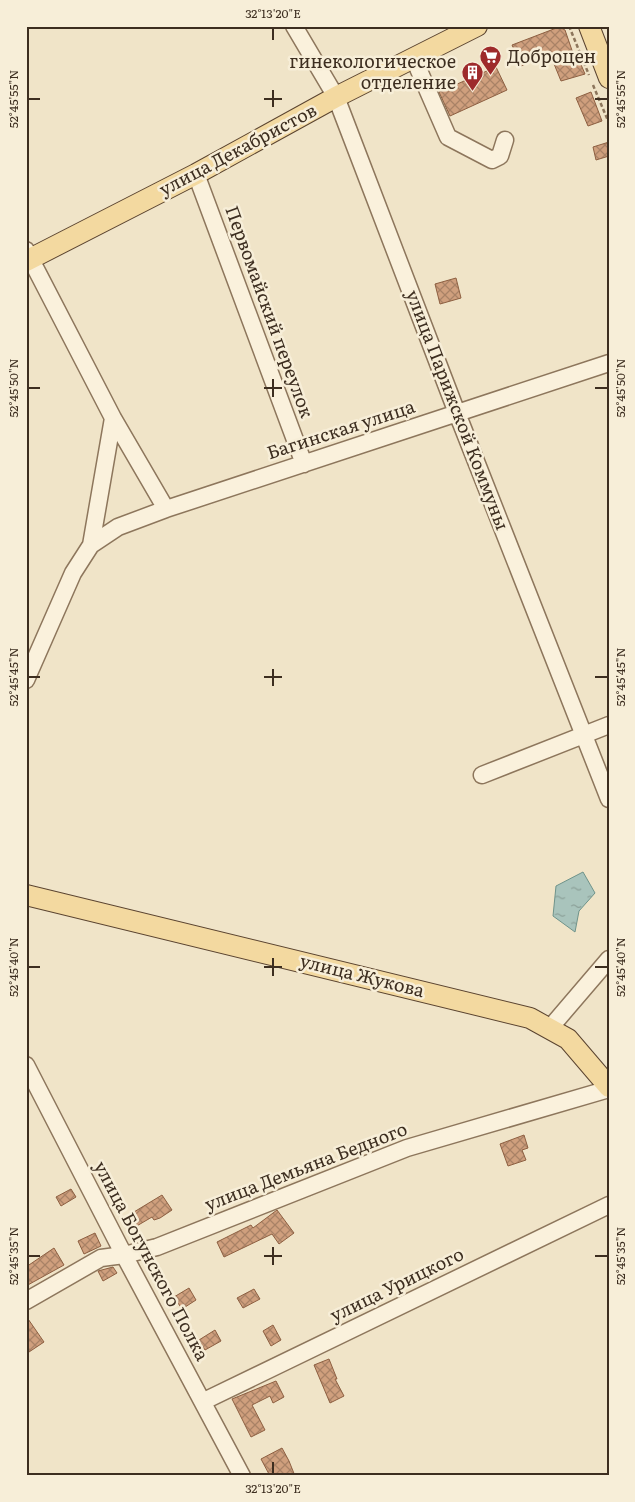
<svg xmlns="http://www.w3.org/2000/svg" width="635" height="1502" font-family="Literata,serif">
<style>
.water{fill:url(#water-ripples);stroke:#6f938a}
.building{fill:url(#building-cross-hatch);stroke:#8d5f41}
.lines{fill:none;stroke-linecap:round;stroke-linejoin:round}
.minor-casing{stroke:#8d765c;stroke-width:19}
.major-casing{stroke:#5b4430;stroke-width:22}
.path{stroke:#8d765c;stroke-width:2.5;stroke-dasharray:4 2.5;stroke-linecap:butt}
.minor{stroke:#faf1dc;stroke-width:16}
.major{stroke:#f3d9a0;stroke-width:20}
.ticks{fill:none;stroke:#3d2e20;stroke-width:2}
.labels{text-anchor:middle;stroke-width:5;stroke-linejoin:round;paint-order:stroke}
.poi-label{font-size:18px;fill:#3d2e20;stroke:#f7eed8;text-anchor:start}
.street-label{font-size:18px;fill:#3d2e20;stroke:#f7eed8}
.neatline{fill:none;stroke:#3d2e20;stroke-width:2}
.ticks-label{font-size:12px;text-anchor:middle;fill:#3d2e20}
</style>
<defs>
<pattern id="water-ripples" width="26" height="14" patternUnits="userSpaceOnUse" patternTransform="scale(1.25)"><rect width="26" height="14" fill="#a9c4bc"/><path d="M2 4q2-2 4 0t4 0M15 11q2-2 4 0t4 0" fill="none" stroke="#8ba098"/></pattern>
<pattern id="building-cross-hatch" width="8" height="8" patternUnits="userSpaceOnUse" patternTransform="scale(1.25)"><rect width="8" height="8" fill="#cf9f7d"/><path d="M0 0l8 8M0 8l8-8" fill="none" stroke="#a98266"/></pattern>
</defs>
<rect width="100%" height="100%" fill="#f0e4c8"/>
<path class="water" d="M583,872L595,893L579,911L575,932L553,916L556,886Z"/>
<path class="building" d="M559,27L565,30L576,62L579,60L585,74L561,81L550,54L521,66L512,45Z
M496,67L507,90L450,116L439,92Z
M591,92L602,121L588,126L576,98Z
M609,142V156L596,160L593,147Z
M456,278L461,298L440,304L435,284Z
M524,1135L528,1148L522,1150L526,1160L508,1166L500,1144Z
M71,1189L76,1197L61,1206L56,1197Z
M162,1195L172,1210L160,1218L154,1220L152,1217L135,1227L129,1215Z
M277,1210L294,1233L279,1244L272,1234L224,1257L217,1242L251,1225L253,1228Z
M95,1233L101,1246L84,1254L78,1241Z
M54,1248L64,1265L26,1286V1267Z
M113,1267L117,1273L103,1281L98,1271Z
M189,1288L196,1300L182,1309L174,1297Z
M254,1289L260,1299L243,1308L237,1298Z
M26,1316L44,1342L26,1354Z
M273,1325L281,1340L271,1346L263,1331Z
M215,1330L221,1341L205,1350L199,1340Z
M329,1359L337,1379H335L344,1396L330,1403L314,1365Z
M276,1381L284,1397L273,1403L270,1396L252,1405L265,1430L251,1437L232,1399Z
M282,1448L289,1461L295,1476H270L261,1459Z"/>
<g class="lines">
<defs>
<path id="minor" d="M294,26L336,97L457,413L609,799
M414,59L448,137L492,160L500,156L505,140
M196,174L304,464
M26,250L113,418L166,509
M91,545L118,527L166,509L609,363
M26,680L73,573L91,545L113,418
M482,775L609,725
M550,1028L609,959
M26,1065L124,1255L242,1476
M26,1301L101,1258L124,1255L157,1247L407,1148L609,1089
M204,1401L609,1205"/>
<path id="major" d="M589,26L609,78
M26,261L196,174L336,97L477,26
M26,895L530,1018L568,1039L609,1087"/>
</defs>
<use href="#minor" class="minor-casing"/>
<use href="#major" class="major-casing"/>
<path class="path" d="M569,26L589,75
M593,85L609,123"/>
<use href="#minor" class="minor"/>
<use href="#major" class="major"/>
</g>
<path class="ticks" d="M273,28V40M273,90V107M28,99H40M264,99H282M595,99H608M273,379V397M28,388H40M264,388H282M595,388H608M273,669V686M28,677H40M264,677H282M595,677H608M273,958V976M28,967H40M264,967H282M595,967H608M273,1247V1265M28,1256H40M264,1256H282M595,1256H608M273,1462V1474"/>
<defs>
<symbol id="supermarket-pin" viewBox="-11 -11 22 30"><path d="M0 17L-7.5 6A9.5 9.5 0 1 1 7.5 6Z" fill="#9e2a2b" stroke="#f7eed8"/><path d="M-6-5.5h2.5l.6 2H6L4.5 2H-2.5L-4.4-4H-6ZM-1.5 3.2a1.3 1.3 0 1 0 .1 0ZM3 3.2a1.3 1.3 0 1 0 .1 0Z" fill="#fff"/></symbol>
<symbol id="building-pin" viewBox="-11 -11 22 30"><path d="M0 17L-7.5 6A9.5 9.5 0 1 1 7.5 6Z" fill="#9e2a2b" stroke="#f7eed8"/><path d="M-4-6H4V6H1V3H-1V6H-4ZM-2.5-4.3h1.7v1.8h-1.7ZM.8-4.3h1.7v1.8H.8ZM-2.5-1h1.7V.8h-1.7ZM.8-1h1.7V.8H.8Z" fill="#fff"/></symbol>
</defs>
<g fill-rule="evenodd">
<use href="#supermarket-pin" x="478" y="44" width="25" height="34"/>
<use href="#building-pin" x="460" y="60" width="25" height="34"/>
</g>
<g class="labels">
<g class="poi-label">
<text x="507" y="63">Доброцен</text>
<text x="456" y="68" text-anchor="end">гинекологическое<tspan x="456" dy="21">отделение</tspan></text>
</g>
<g class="street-label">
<text transform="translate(238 150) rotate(-28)" y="6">улица Декабристов</text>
<text transform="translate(269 312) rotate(70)" y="6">Первомайский переулок</text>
<text transform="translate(457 410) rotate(69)" y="6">улица Парижской Коммуны</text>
<text transform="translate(341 430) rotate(-18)" y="6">Багинская улица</text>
<text transform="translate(362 976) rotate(14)" y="6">улица Жукова</text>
<text transform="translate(306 1167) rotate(-21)" y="6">улица Демьяна Бедного</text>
<text transform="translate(151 1261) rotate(62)" y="6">улица Богунского Полка</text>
<text transform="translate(397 1285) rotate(-26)" y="6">улица Урицкого</text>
</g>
</g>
<rect width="635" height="1502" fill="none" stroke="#f7eed8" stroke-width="55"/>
<rect x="28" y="28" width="580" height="1446" class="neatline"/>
<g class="ticks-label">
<text x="273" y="18">32°13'20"E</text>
<text transform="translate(14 99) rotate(-90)" y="4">52°45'55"N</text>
<text transform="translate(621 99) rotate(-90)" y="4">52°45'55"N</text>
<text transform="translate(14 388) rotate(-90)" y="4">52°45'50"N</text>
<text transform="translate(621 388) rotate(-90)" y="4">52°45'50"N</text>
<text transform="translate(14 677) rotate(-90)" y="4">52°45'45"N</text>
<text transform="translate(621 677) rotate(-90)" y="4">52°45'45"N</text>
<text transform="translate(14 967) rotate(-90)" y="4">52°45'40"N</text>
<text transform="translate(621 967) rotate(-90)" y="4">52°45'40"N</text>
<text transform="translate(14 1256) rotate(-90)" y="4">52°45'35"N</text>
<text transform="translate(621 1256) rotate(-90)" y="4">52°45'35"N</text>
<text x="273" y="1493">32°13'20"E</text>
</g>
</svg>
